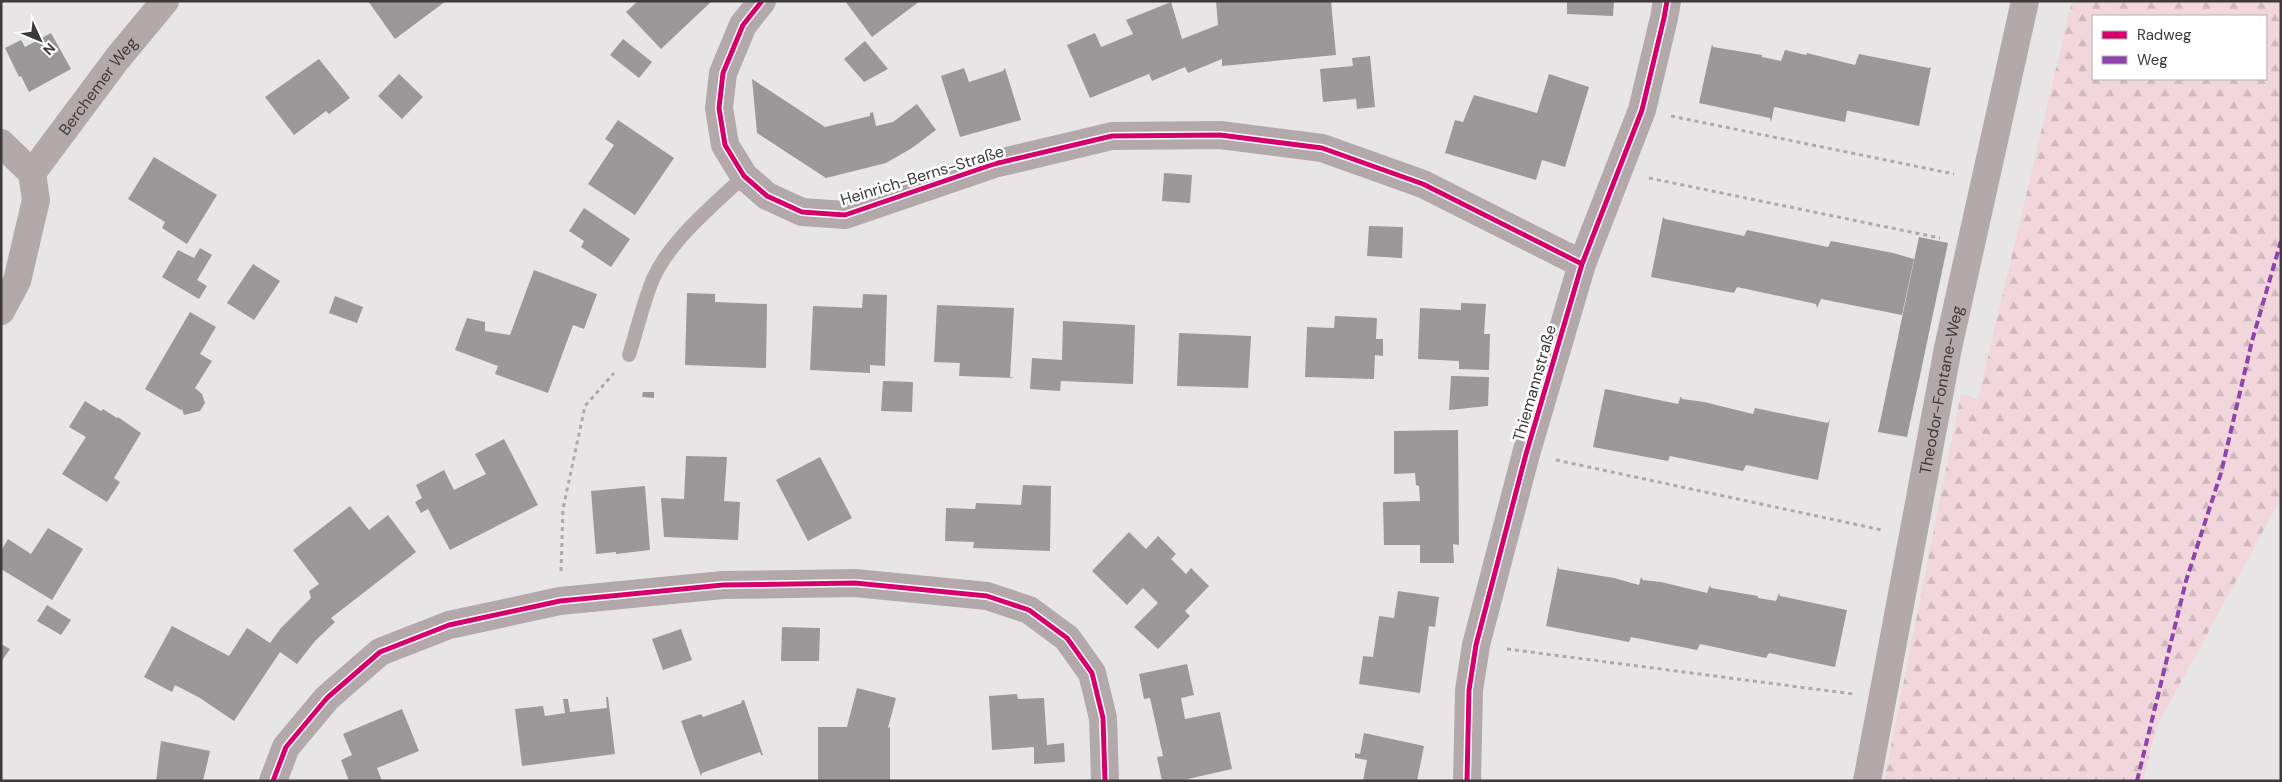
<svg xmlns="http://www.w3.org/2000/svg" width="2282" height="782" font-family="'DM Sans',sans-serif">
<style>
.forest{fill:url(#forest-firs);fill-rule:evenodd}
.building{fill:#9a9899}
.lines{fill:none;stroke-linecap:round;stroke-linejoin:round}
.path{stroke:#afa8aa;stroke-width:3;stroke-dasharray:4 4;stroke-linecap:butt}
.service{stroke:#b3a9aa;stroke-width:14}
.minor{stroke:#b3a9aa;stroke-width:28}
.quiet{stroke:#8e44ad;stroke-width:4;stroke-dasharray:8 4;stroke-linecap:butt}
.cycleway-casing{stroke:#fff;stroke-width:8}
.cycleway{stroke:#d6006c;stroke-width:5}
.labels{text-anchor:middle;stroke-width:5;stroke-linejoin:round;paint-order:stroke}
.street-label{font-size:16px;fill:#3c3a3b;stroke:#fff}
</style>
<defs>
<pattern id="forest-firs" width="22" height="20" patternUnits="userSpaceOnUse" patternTransform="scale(1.25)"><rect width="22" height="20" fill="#f1d6dc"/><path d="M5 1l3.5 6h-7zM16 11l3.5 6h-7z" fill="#d0b8be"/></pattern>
</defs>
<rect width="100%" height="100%" fill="#e8e5e6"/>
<path class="forest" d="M2072,1H2281V498L2156,728L2143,781H1884L1961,394L1978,399ZM2093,16H2266V79H2093Z"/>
<path class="building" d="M368,1H446L395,39Z
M638,1H712L661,49L626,12Z
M845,1H920L872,37Z
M1216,1H1331L1336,55L1222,66V59L1188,73L1185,67L1152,81L1149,74L1090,98L1067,45L1095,33L1101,47L1133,34L1126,20L1171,2L1182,39L1218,25Z
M1567,1H1614L1613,16L1567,14Z
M51,33L71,69L29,92L21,76L19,77L5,48L21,40L25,47Z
M623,39L652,62L639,78L610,55Z
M865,41L888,69L864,82L844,59Z
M1712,44L1713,47L1762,55V57L1781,61L1785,50L1806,55L1807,53L1855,65L1859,54L1929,68L1931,67L1919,126L1849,111H1847L1845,122L1775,107L1774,108L1771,122L1770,118L1699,103Z
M1370,56L1375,107L1357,109L1356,99L1323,102L1320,69L1353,66L1352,58Z
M319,59L350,98L329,114L326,111L294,135L265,97Z
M964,68L969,82L1003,71L1005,68L1021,120L960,137L941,76Z
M399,74L423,97L402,119L378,96Z
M1549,74L1589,87L1565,167L1542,160L1536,180L1445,153L1455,120L1463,122L1474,95L1537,113Z
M752,79L825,127L870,116V113L873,112L876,126L893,122L917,104L936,130L912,148L886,163L826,178L757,133Z
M618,120L674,158L635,215L588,184L614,145L605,139Z
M154,157L217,195L187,244L162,228L165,222L128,199Z
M1164,173L1192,175L1190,203L1162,201Z
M584,208L630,239L611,267L581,247L584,241L569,231Z
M1663,217L1665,219L1744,236L1747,230L1828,247L1831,241L1893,253L1914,259L1902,315L1821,299L1817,308L1816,304L1737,287L1734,293L1651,277Z
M1369,226L1403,227L1402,258L1367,256Z
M1919,237L1948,243L1907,437L1878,432Z
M200,248L212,255L197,280L207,286L199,299L162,277L178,250L194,258Z
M253,264L280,281L254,320L227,303Z
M534,270L597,294L584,329L573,325L548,393L495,374L498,366L455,350L467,318L485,322V331L510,335Z
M687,293L715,294V302L767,304L766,368L685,365Z
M863,294L887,295L885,366L870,365V373L810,370L813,306L862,308Z
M335,296L363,307L357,323L329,313Z
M1461,303L1486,304L1484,334H1490L1489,370L1459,369V361L1418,359L1420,308L1461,310Z
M937,305L1014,308L1010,377L1014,378L959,376L960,363L934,362Z
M190,312L216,327L200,354L212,361L195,388L202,394L205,403L200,411L184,415L182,409L181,410L145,389Z
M1335,316L1377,318L1376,339H1383V356L1375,355L1374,379L1305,377L1307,327L1334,328Z
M1063,321L1135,325L1133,384L1061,381L1060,391L1030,389L1032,358L1062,360Z
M1179,333L1251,336L1248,388L1177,386Z
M1451,376L1489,377L1488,406L1449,410Z
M883,381L913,382L912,412L881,411Z
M1605,389L1678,404L1681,396L1682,399L1704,402L1753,414L1755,408L1828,423L1830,419L1818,480L1746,465L1743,471L1670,456L1668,461L1593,447Z
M643,392H654V398L642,397Z
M85,401L101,411L103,409L117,418L118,417L141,433L114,478L120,482L107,502L62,474L86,437L69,427Z
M1458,430L1459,545L1453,544L1454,563H1420V545H1384L1383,502L1420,501L1419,486L1416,485L1415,473L1394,474V431Z
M504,439L538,505L450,550L428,509L421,513L415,502L422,498L416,485L444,470L454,490L486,474L475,454Z
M686,456L727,457L724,501L740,502L738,540L664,537L661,498L684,499Z
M820,457L852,518L808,541L776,480Z
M1023,485L1051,486L1050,551L973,548L974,542L945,541L946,508L975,509L976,503L1021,505Z
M645,486L650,550L616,554V552L596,554L591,491Z
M350,506L369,530L388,515L416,552L331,618L335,622L315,641L297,664L280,652L234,721L200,698L175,685L172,692L144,677L172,626L229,656L247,628L270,643L281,628L311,598L309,591L319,584L293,550Z
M48,528L83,549L52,600L1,569V551L8,539L31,554Z
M1129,532L1146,549L1158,536L1176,554L1171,559L1186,574L1191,568L1209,586L1185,611L1190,616L1158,649L1134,627L1158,603L1143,588L1127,605L1092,571Z
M1558,566L1559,569L1614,578L1639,585L1641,577L1643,580L1661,582L1707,593L1710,585L1711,588L1758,596V598L1776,601L1779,593L1780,596L1847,610L1835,667L1769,653L1766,658L1700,644L1697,650L1631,637L1629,642L1546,626Z
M1398,591L1439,597L1435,627L1429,626L1420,693L1359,684L1363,656L1373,657L1379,616L1394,618Z
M47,605L71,620L61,635L37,621Z
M782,627L820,628L819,661H781Z
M681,629L692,660L663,670L652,639Z
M1,644L10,649L1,662Z
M1187,664L1194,695L1181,698L1185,719L1220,712L1232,769L1179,781H1162L1157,757L1163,756L1150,698L1144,699L1139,674Z
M857,688L896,698L888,728L890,727V781H818V727H847Z
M1017,694L1018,699L1044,698L1047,745L1064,743L1065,762L1034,764V747L992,750L989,696Z
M606,697H608L615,754L522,766L515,709L543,706L545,716L565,713L563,699H568L570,712L607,708Z
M744,700L763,755H761L760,752L702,773L701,776L681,721L701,714L703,717L742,703L741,701Z
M402,709L419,751L377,768L382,781H349L341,760L352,755L343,734Z
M1364,733L1424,746L1417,781H1363L1367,760L1355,758V753L1360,754Z
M161,741L210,751L203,781H156Z"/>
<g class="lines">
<path class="path" d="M1671,116L1954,174
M1649,178L1940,238
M1556,460L1882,530
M561,571L563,509L585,406L614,373
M1507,649L1853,694"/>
<path class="service" d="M629,355C637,330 643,303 653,279C670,240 714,205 744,176"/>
<g class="minor">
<path d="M762,1L743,25L723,73L719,108L725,145L744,176L767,196L802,212L845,215L994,164L1112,136L1220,135L1322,148L1423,184L1582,264"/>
<path d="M1,143L32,173L36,200L17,281L1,311"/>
<path id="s1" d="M32,173L117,59L165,1"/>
<path d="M273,781L286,747L327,698L380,652L449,625L560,601L723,585L855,583L987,596L1029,610L1067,638L1092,673L1103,718L1105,781"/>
<path d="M1467,781L1469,690L1476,645L1526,454L1582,264L1642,110L1664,18L1667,1"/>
<path id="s2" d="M1867,781L1948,348L2025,1"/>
</g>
<path class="quiet" d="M2137,781L2186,581L2221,473L2252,341L2281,241"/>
<defs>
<path id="cycleway" d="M762,1L743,25L723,73L719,108L725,145L744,176L767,196L802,212L845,215L994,164L1112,136L1220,135L1322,148L1423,184L1582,264
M273,781L286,747L327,698L380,652L449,625L560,601L723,585L855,583L987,596L1029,610L1067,638L1092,673L1103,718L1105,781
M1467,781L1469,690L1476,645L1526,454L1582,264L1642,110L1664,18L1667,1"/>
</defs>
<use href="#cycleway" class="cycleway-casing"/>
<use href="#cycleway" class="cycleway"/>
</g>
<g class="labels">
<g class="street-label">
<text dy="6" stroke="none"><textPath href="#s1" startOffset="109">Berchemer Weg</textPath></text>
<text transform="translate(922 175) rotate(-17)" y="6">Heinrich-Berns-Straße</text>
<text transform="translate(1534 383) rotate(-74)" y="6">Thiemannstraße</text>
<text dy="6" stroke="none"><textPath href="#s2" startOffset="398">Theodor-Fontane-Weg</textPath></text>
</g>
</g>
<rect width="2282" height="782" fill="none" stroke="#3c3a3b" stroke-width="5"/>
<rect x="2092" y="15" width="175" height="65" fill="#ffffff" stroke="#b1b0b1"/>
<rect x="2102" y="31" width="25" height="8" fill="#d6006c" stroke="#b1b0b1"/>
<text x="2137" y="40" font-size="15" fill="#3c3a3b">Radweg</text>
<rect x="2102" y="56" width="25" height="8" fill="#8e44ad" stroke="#b1b0b1"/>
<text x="2137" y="65" font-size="15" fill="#3c3a3b">Weg</text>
<g transform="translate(40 40) rotate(134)" stroke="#ffffff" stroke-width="4" paint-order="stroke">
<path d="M0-4L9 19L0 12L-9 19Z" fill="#3c3a3b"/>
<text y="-8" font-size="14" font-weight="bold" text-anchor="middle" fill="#3c3a3b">N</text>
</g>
</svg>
